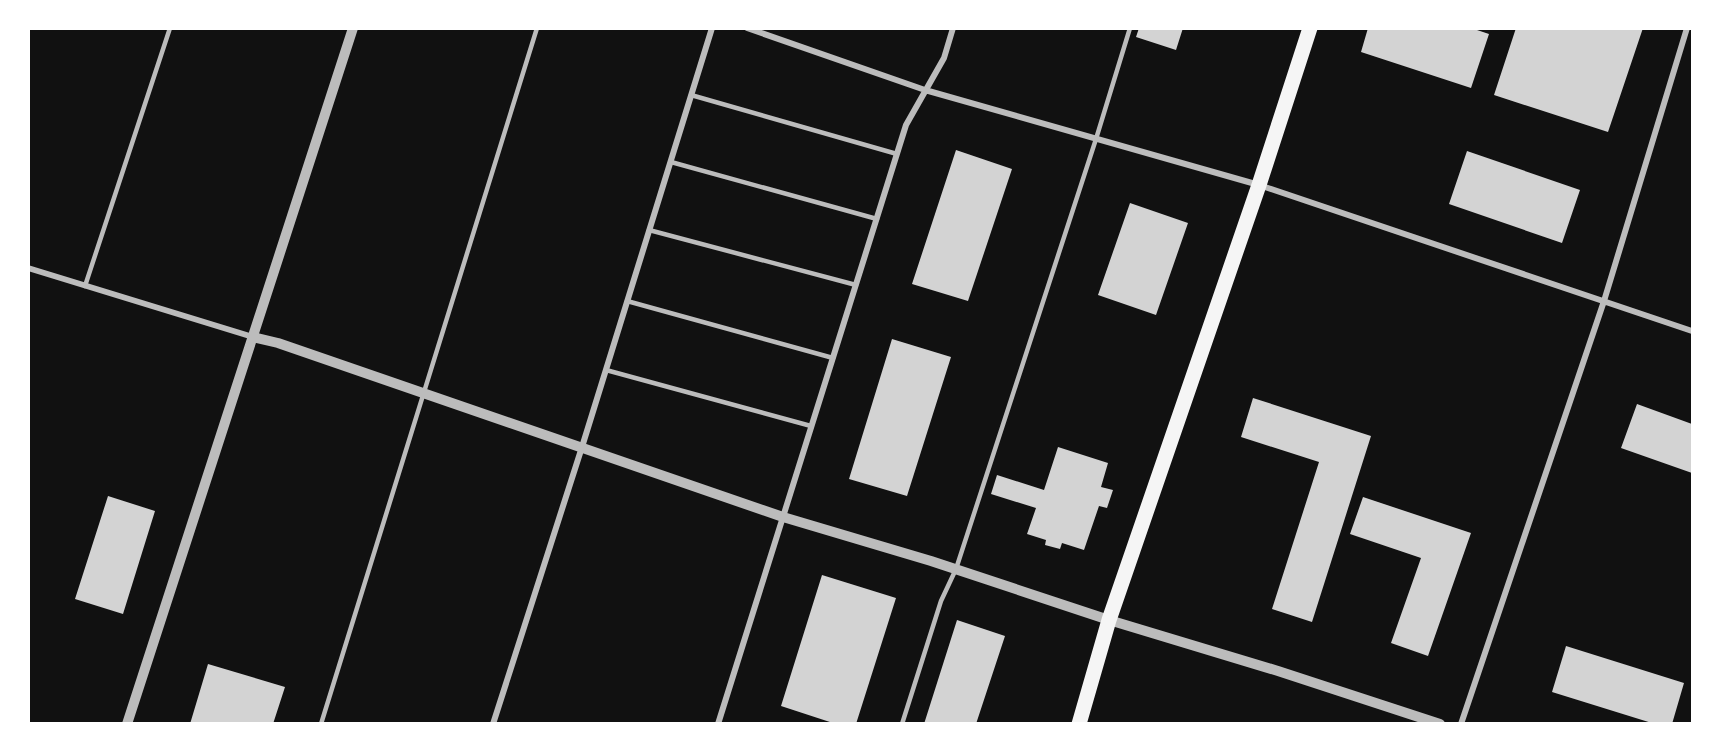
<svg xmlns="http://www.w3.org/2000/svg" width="1721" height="752" font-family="Inter,sans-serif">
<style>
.building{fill:#d3d3d3}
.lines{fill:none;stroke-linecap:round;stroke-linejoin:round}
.service{stroke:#bcbcbc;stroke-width:4.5}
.minor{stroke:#bcbcbc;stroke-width:6}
.tertiary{stroke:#bcbcbc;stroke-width:10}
.primary{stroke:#f5f5f5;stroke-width:15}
</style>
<rect width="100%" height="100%" fill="#111"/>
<path class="building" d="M1139,28H1183L1176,50L1136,37Z
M1368,28H1471L1489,34L1471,88L1361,52Z
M1516,28H1643L1608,132L1494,95Z
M956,150L1012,169L968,301L912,284Z
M1467,151L1580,190L1562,243L1449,204Z
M1130,203L1188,223L1156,315L1098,295Z
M892,339L951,357L907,496L849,479Z
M1253,398L1371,436L1312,622L1272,609L1319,462L1241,437Z
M1637,404L1692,424V473L1621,448Z
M1058,447L1108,463L1101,487L1113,490L1107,508L1099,506L1084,550L1062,543L1060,549L1045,545L1046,540L1027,534L1036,508L991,494L997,475L1044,490Z
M108,496L155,511L123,614L75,599Z
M1363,497L1471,533L1428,656L1391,643L1421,558L1350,534Z
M822,575L896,598L856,724H836L781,706Z
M957,620L1005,636L976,724H924Z
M1566,646L1684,683L1672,724H1655L1552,692Z
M208,664L285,687L273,724H190Z"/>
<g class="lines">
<path class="service" d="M691,95L897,154
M671,162L877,219
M649,230L856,285
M85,286L170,28
M627,301L833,358
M606,370L811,426
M321,724L537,28
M902,724L941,601L956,569L1096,139L1130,28"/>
<path class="minor" d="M747,28L925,90L1259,185L1692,331
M28,268L253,337
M493,724L582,447L712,28
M718,724L906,125L944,58L953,28
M1461,724L1604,301L1687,28"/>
<path class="tertiary" d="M253,337L278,343L783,517L931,561L1109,620L1278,671L1440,724
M127,724L353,28"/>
<path class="primary" d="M1079,724L1109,620L1259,185L1310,28"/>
</g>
<rect width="1721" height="752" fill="none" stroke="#ffffff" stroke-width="60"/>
</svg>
